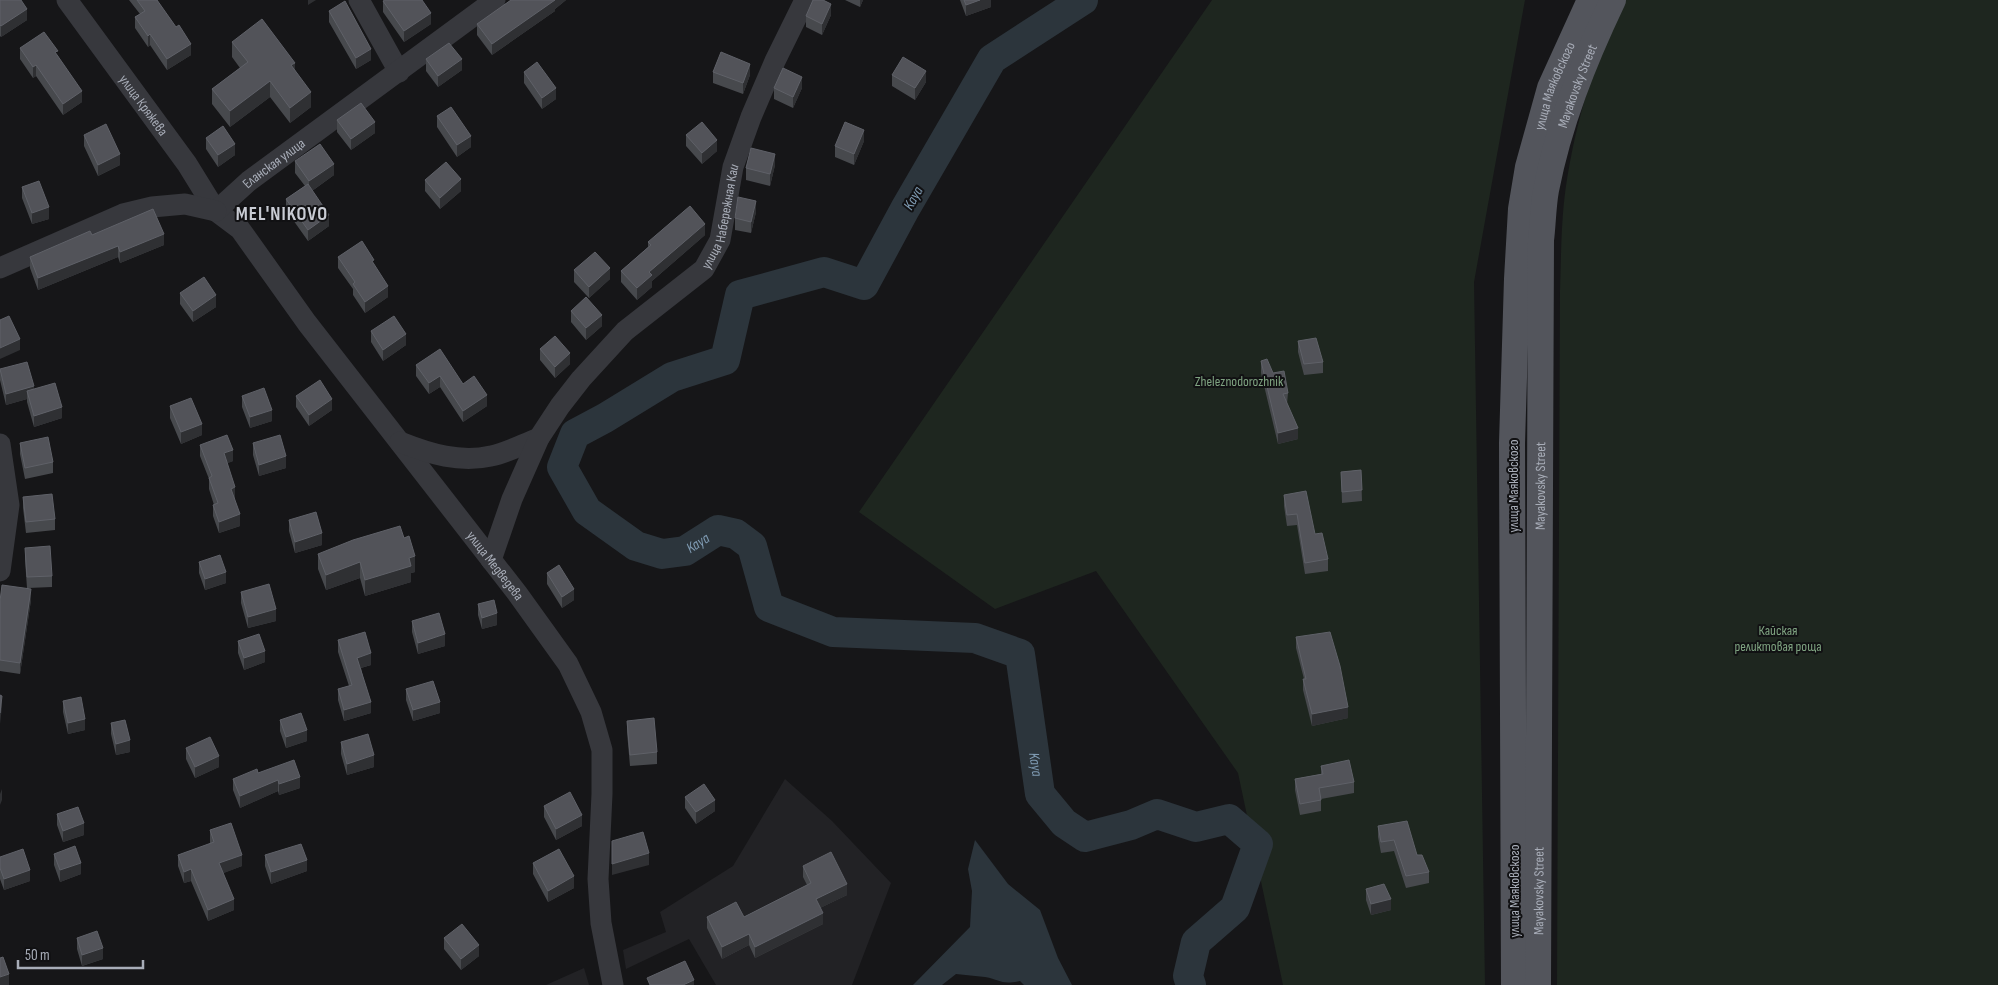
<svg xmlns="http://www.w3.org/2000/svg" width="1998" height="985" font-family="'Sofia Sans Condensed',sans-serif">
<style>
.built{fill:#222225}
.green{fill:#1e261f}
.water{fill:#2c353c}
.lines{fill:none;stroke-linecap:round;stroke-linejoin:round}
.river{stroke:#2c353c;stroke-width:30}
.minor{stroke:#37383d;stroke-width:21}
.major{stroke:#53555c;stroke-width:26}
.wall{fill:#47494d}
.shaded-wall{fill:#2f3033}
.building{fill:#525359;stroke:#5f6168}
.labels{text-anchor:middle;stroke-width:4;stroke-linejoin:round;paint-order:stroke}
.street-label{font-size:14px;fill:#a8adb8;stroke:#111113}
.park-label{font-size:14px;fill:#7fa381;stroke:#111113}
.water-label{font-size:15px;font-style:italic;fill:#7f9bb3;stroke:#111113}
.district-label{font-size:19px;font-weight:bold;letter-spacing:1px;fill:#c9ccd4;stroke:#111113}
</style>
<rect width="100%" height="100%" fill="#161618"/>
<path class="built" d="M785,779L832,821L891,883L852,985H716L689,939L626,969L623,950L666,932L660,912L733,866Z
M584,968L589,985H546Z"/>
<path class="green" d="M1212,0H1525L1474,282L1485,985H1283L1238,773L1096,571L995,609L859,512Z
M1622,0H1998V985H1557L1560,291C1561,261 1561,231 1564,202C1572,133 1593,63 1622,0Z"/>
<path class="water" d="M975,840L1008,884L1040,910L1058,958L1072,985H1024L1020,981C1001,985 1001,980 985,977C975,976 966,975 956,974L942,985H913L970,927L972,891L968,869Z"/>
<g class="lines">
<path class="river" id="s1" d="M1083,0L992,59L905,209L864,285L824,272L740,295L725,360L672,377L605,418L575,434L562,467L587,511L636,546L662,554L685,551L718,530L736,534L752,546L769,607L833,632L975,638L1020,654L1040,794L1064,823L1085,837L1131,825L1157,814L1196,827L1229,819L1258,844L1235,908L1196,942L1188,976L1191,985"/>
<g class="minor">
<path id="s2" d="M67,0L187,164L216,211L240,229L307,323L517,593L568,664L591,712L602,750V794L598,879L601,923L613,985"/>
<path d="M359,0L399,72"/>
<path id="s3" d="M216,211L249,181L495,0"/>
<path d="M0,268L123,214L152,207L185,204L216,211"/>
<path d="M400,442C430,454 460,463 491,456C507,453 523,444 539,438"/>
<path d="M0,444L9,505L0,571"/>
<path id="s4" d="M491,560L512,499L539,438L560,406L581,379L625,331L704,269L720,240L733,167L751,117L775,61L805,0"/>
</g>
<g class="major">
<path id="s5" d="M1514,985L1512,443L1517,279L1521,209L1528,167L1550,88L1590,0"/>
<path id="s6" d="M1538,985L1541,240C1543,224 1543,207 1546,190C1559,123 1584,61 1613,0"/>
</g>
</g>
<path class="wall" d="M0,0L27,20L1,37L0,36Z
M129,0H157L191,55L167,70L150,45L148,47L135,28V17L140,14Z
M511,0H566L555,9V11L492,55L477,35V24Z
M845,0H863L860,7Z
M960,0H991V7L966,16Z
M383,1L431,24L404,42L383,12Z
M329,11L371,60L356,69L329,22Z
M831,15L822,35L806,27V16Z
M232,42L295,70L311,107L290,123L270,97L230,127L212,104V89L240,68L232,57Z
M20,48L58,56L82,102L63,115L36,76L33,78L20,59Z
M426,59L462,70L438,87L426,71Z
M524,72L556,99L542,109L524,83Z
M713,72L750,75L743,94L713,83Z
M892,75L926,82L915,100L892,86Z
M774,88H802L793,108L774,99Z
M437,116L471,147L457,157L437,127Z
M337,120L375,133L351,150L337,132Z
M84,135L120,165L98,176L84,146Z
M686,135L717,151L702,164L686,146Z
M206,138L235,155L218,167L206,149Z
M864,141L854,165L835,157V146Z
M295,161L334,175L312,191L329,226L308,241L286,210V199L305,186L295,173Z
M775,165L770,186L746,180V168Z
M425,180L461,191L440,209L425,191Z
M22,187L49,219L32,224L22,198Z
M756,212L751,233L735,230V218Z
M92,235L164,245L120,263L118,257L38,290L30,268V257Z
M705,235L652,281V287L637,300L621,282V271L648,247V242Z
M338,257L374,265L388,297L365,313L353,295V289L338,268Z
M574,270L610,279L589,298L574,282Z
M180,293L216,307L193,322L180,304Z
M571,311L602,326L586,340L571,322Z
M371,331L406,345L383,361L371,342Z
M1298,341L1323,362V373L1304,375L1298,352Z
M540,349L570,364L555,378L540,360Z
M1261,361L1273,373L1288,393L1287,404L1298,439L1278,444L1261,373Z
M416,365L463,384L487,406L463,422L440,387L429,394L416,376Z
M0,369L34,389L62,418L34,427L27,402V399L6,405L0,380Z
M242,396L272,421L250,428L242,407Z
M296,396L332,410L309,426L296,407Z
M170,406L202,435L181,444L170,418Z
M20,443L53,462V473L25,479L20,454Z
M253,443L286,468L259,476L253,455Z
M200,445L233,461L227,463L235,499H234L240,526L219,533L213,516V505H214L209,489V479L200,456Z
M1361,470L1362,501L1342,503L1341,472Z
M1284,495L1328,559V571L1305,574L1297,525L1287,526L1284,506Z
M23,497L55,519V530L26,533L23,508Z
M289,520L322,545L295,553L289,531Z
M25,548L52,576V587L28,588L31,600L20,674L0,671V601L27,588L25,560Z
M318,554L415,572L411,573V582L365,596L360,578L326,590L318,569Z
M199,562L226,583L205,590L199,573Z
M547,573L574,600L562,608L547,584Z
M241,592L276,621L248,628L241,603Z
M478,604L497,625L482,629L478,615Z
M412,621L445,646L418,654L412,632Z
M1296,637L1348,718L1312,726L1303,690V679H1304L1296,648Z
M338,640L371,665L361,668L371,713L344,721L338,700V689L349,686L338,652Z
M238,641L265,662L244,670L238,653Z
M406,689L440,713L413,721L406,700Z
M63,701L85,730L68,734L63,712Z
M280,720L307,741L286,748L280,731Z
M627,721L657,752V764L630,766L627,732Z
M111,723L130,752L116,755L111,734Z
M341,742L374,767L347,775L341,754Z
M186,748L219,767L195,778L186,759Z
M1321,766L1354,782V793L1321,799V811L1300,815L1295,790V779L1321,774Z
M258,773L300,788L279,795L278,791L240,808L233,790V779Z
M685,797L715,811L696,824L685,808Z
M544,806L582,826L556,840L544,817Z
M57,814L84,835L63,842L57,825Z
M1378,826L1417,855L1429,872V883L1406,888L1394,851L1381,853L1378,837Z
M210,830L242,866L223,873L234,910L208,921L191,881L184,883L178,866V855L210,844Z
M54,854L81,874L60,882L54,865Z
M265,855L307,871L271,884L265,866Z
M0,857L30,881L4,890L0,879Z
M533,863L574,888L548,902L533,874Z
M803,866L847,895L820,908L823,924L755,958L749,945L722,959L707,928V917H744L807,885L803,877Z
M1366,889L1391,910L1371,915L1366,900Z
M77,938L103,959L82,966L77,949Z
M444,938L479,956L461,970L444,949Z"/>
<path class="shaded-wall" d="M308,0H316L308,5Z
M554,0H566L555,9V11L492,55V44Z
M860,0H863L860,7Z
M980,0H991V7L966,16V5Z
M831,4V15L822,35V24Z
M27,9V20L1,37V26Z
M431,13V24L404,42V31Z
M150,34V45L148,47V36Z
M191,44V55L167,70V59Z
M371,49V60L356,69V58Z
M462,59V70L438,87V76Z
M295,63V78L291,65Z
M750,64V75L743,94V83Z
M36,65V76L33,78V67Z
M926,71V82L915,100V88Z
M802,77V88L793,108V97Z
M270,81V97L230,127V111Z
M556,88V99L542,109V98Z
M82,91V102L63,115V104Z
M311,92V107L290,123V108Z
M375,122V133L351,150V139Z
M864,130V141L854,165V154Z
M471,136V147L457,157V145Z
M717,140V151L702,164V153Z
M235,144V155L218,167V155Z
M120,154V165L98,176V165Z
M775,154V165L770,186V174Z
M334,164V175L309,193V181Z
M461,179V191L440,209V198Z
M756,201V212L751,233V222Z
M49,207V219L32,224V213Z
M329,215V226L308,241V230Z
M705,224V235L652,281V287L637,300V288L649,272Z
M164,234V245L120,263V252Z
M118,246V257L38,290V278Z
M610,268V279L589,298V287Z
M388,286V297L365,313V302Z
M216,295V307L193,322V311Z
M602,315V326L586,340V328Z
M406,334V345L383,361V350Z
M20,339V350L0,359V348Z
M570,353V364L555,378V367Z
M440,376V387L429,394V383Z
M34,386V397L27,391V399L6,405V394Z
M487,395V406L463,422V411Z
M332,399V410L309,426V415Z
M62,407V418L34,427V416Z
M272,410V421L250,428V417Z
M202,424V435L181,444V432Z
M1298,428V439L1278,444V433Z
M233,450V461L224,465V453Z
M286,456V468L259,476V465Z
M235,487V499L231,500V489Z
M240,514V526L219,533V522Z
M322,533V545L295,553V542Z
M415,556V572L411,573V582L365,596V580L409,558Z
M360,562V578L326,590V575Z
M226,572V583L205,590V579Z
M31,589V600L20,674V663Z
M574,589V600L562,608V597Z
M276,609V621L248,628V617Z
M497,613V625L482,629V618Z
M445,634V646L418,654V643Z
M265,651V662L244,670V658Z
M371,653V665L357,669V658Z
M2,696V707L0,724V713Z
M371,702V713L344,721V710Z
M440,702V713L413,721V710Z
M1348,707V718L1312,726V714Z
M85,719V730L68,734V723Z
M307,730V741L286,748V737Z
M130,740V752L116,755V744Z
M374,755V767L347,775V764Z
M219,756V767L195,778V767Z
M300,777V788L279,795V784Z
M278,780V791L240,808V796Z
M2,789V800L0,805V794Z
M715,800V811L696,824V812Z
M582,815V826L556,840V829Z
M84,823V835L63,842V831Z
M649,853V865L612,875V864Z
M242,855V866L219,875V863Z
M307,860V871L271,884V872Z
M81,863V874L60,882V870Z
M191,869V881L184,883V872Z
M30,870V881L4,890V879Z
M574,876V888L548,902V891Z
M847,884V895L816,910V899Z
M234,899V910L208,921V910Z
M1391,899V910L1371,915V904Z
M823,913V924L755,958V947Z
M749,934V945L722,959V947Z
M479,945V956L461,970V959Z
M103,948V959L82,966V955Z
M9,974V985H0V977Z
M694,980V985H683Z"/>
<path class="building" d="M0,0H21L27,9L1,26L0,25Z
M137,0H157L176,27L179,25L191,44L167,59L150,34L148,36L135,17L145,11Z
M385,0H422L431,13L404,31L383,1Z
M511,0H555L492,44L477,24Z
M813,0H823L831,4L822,24L806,16Z
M964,0H980L966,5Z
M345,1L371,49L356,58L329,11Z
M262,19L295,63L291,65L311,92L290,108L270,81L230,111L212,89L248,62L232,42Z
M44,32L58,51L55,52L82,91L63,104L36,65L33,67L20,48Z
M449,43L462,59L438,76L426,59Z
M721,52L750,64L743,83L713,72Z
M903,57L926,71L915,88L892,75Z
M537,62L556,88L542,98L524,72Z
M783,68L802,77L793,97L774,88Z
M361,103L375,122L351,139L337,120Z
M451,107L471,136L457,145L437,116Z
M702,122L717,140L702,153L686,135Z
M845,122L864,130L854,154L835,146Z
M106,124L120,154L98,165L84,135Z
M223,126L235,144L218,155L206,138Z
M320,144L334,164L309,181L295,161Z
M751,148L775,154L770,174L746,168Z
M446,162L461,179L440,198L425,180Z
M39,181L49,207L32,213L22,187Z
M308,184L329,215L308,230L286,199Z
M738,197L756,201L751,222L735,218Z
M690,206L705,224L649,272L652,275L637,288L621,271L651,245L648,242Z
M153,209L164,234L120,252L118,246L38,278L30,257L90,231L92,235Z
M362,241L374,260L372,261L388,286L365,302L353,284L355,282L338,257Z
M595,252L610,268L589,287L574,270Z
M204,277L216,295L193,311L180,293Z
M586,297L602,315L586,328L571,311Z
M9,316L20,339L0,348V320Z
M394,316L406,334L383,350L371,331Z
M555,336L570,353L555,367L540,349Z
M1316,338L1323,362L1304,364L1298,341Z
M440,349L463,384L474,376L487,395L463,411L440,376L429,383L416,365Z
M1267,359L1273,373L1284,371L1288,393L1283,394L1298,428L1278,433L1261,361Z
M27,362L34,386L6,394L0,369Z
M320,380L332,399L309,415L296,396Z
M55,383L62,407L34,416L27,391Z
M264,388L272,410L250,417L242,396Z
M191,398L202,424L181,432L170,406Z
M227,435L233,450L224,453L235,487L231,489L240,514L219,522L213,505L218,503L209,478L212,476L200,445Z
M280,435L286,456L259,465L253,443Z
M48,437L53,462L25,468L20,443Z
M1361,470L1362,490L1342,492L1341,472Z
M1306,491L1315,534L1322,533L1328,559L1305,563L1297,514L1287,515L1284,495Z
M52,494L55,519L26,522L23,497Z
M316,512L322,533L295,542L289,520Z
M400,526L404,538L409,536L415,556L409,558L411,566L365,580L360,562L326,575L318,554L353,540Z
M50,546L52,576L27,577L25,548Z
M220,555L226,572L205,579L199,562Z
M559,565L574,589L562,597L547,573Z
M269,584L276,609L248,617L241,592Z
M2,585L31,589L20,663L0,660V601Z
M494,600L497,613L482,618L478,604Z
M439,613L445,634L418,643L412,621Z
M365,632L371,653L357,658L371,702L344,710L338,689L352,685L338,640Z
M1330,632L1340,666L1348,707L1312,714L1303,679H1306L1296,637Z
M259,634L265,651L244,658L238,641Z
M433,681L440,702L413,710L406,689Z
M0,695L2,696L0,713Z
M81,697L85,719L68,723L63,701Z
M301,713L307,730L286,737L280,720Z
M654,718L657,752L630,755L627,721Z
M125,720L130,740L116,744L111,723Z
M368,734L374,755L347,764L341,742Z
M210,737L219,756L195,767L186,748Z
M294,760L300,777L279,784L278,780L240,796L233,779L257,769L258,773Z
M1349,760L1354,782L1319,788L1321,800L1300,804L1295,779L1323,774L1321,766Z
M704,784L715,800L696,812L685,797Z
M570,792L582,815L556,829L544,806Z
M78,807L84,823L63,831L57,814Z
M1407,821L1417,855H1422L1429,872L1406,876L1394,840L1381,842L1378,826Z
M231,823L242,855L219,863L234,899L208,910L191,869L184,872L178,855L214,842L210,830Z
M643,832L649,853L612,864V841Z
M301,844L307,860L271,872L265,855Z
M75,846L81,863L60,870L54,854Z
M23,849L30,870L4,879L0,868V857Z
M559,849L574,876L548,891L533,863Z
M831,852L847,884L816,899L823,913L755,947L749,934L722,947L707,917L736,902L744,917L811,883L803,866Z
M1384,884L1391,899L1371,904L1366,889Z
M462,924L479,945L461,959L444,938Z
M97,931L103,948L82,955L77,938Z
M3,957L9,974L0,977V958Z
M685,961L694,980L683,985H650L647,978Z"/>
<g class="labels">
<g class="street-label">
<text dy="5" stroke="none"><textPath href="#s5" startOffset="904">улица Маяковского</textPath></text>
<text dy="5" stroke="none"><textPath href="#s6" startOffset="904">Mayakovsky Street</textPath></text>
<text dy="5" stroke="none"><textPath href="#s2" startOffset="130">улица Кряжева</textPath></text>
<text dy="5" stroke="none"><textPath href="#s3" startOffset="75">Еланская улица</textPath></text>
<text dy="5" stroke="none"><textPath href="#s4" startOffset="425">улица Набережная Каи</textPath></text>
<text transform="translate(1513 486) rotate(-90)" y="5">улица Маяковского</text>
<text dy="5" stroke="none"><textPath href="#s6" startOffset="499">Mayakovsky Street</textPath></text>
<text dy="5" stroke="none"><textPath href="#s2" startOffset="711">улица Медведева</textPath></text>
<text transform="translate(1514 891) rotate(-90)" y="5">улица Маяковского</text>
<text dy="5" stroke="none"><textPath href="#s6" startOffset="94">Mayakovsky Street</textPath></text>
</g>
<g class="park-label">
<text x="1239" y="386">Zheleznodorozhnik</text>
<text x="1778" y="635">Кайская<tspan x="1778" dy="16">реликтовая роща</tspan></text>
</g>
<g class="water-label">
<text transform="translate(913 198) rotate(-61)" y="5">Kaya</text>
<text dy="5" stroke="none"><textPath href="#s1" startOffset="944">Kaya</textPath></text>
<text dy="5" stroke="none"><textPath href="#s1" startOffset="1440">Kaya</textPath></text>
</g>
<g class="district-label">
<text x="282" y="220">MEL'NIKOVO</text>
</g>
</g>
<path d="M18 960v8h125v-8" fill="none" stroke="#a8adb8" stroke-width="2.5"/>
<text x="25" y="960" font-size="15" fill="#a8adb8" stroke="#111113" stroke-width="4" paint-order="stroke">50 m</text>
</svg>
